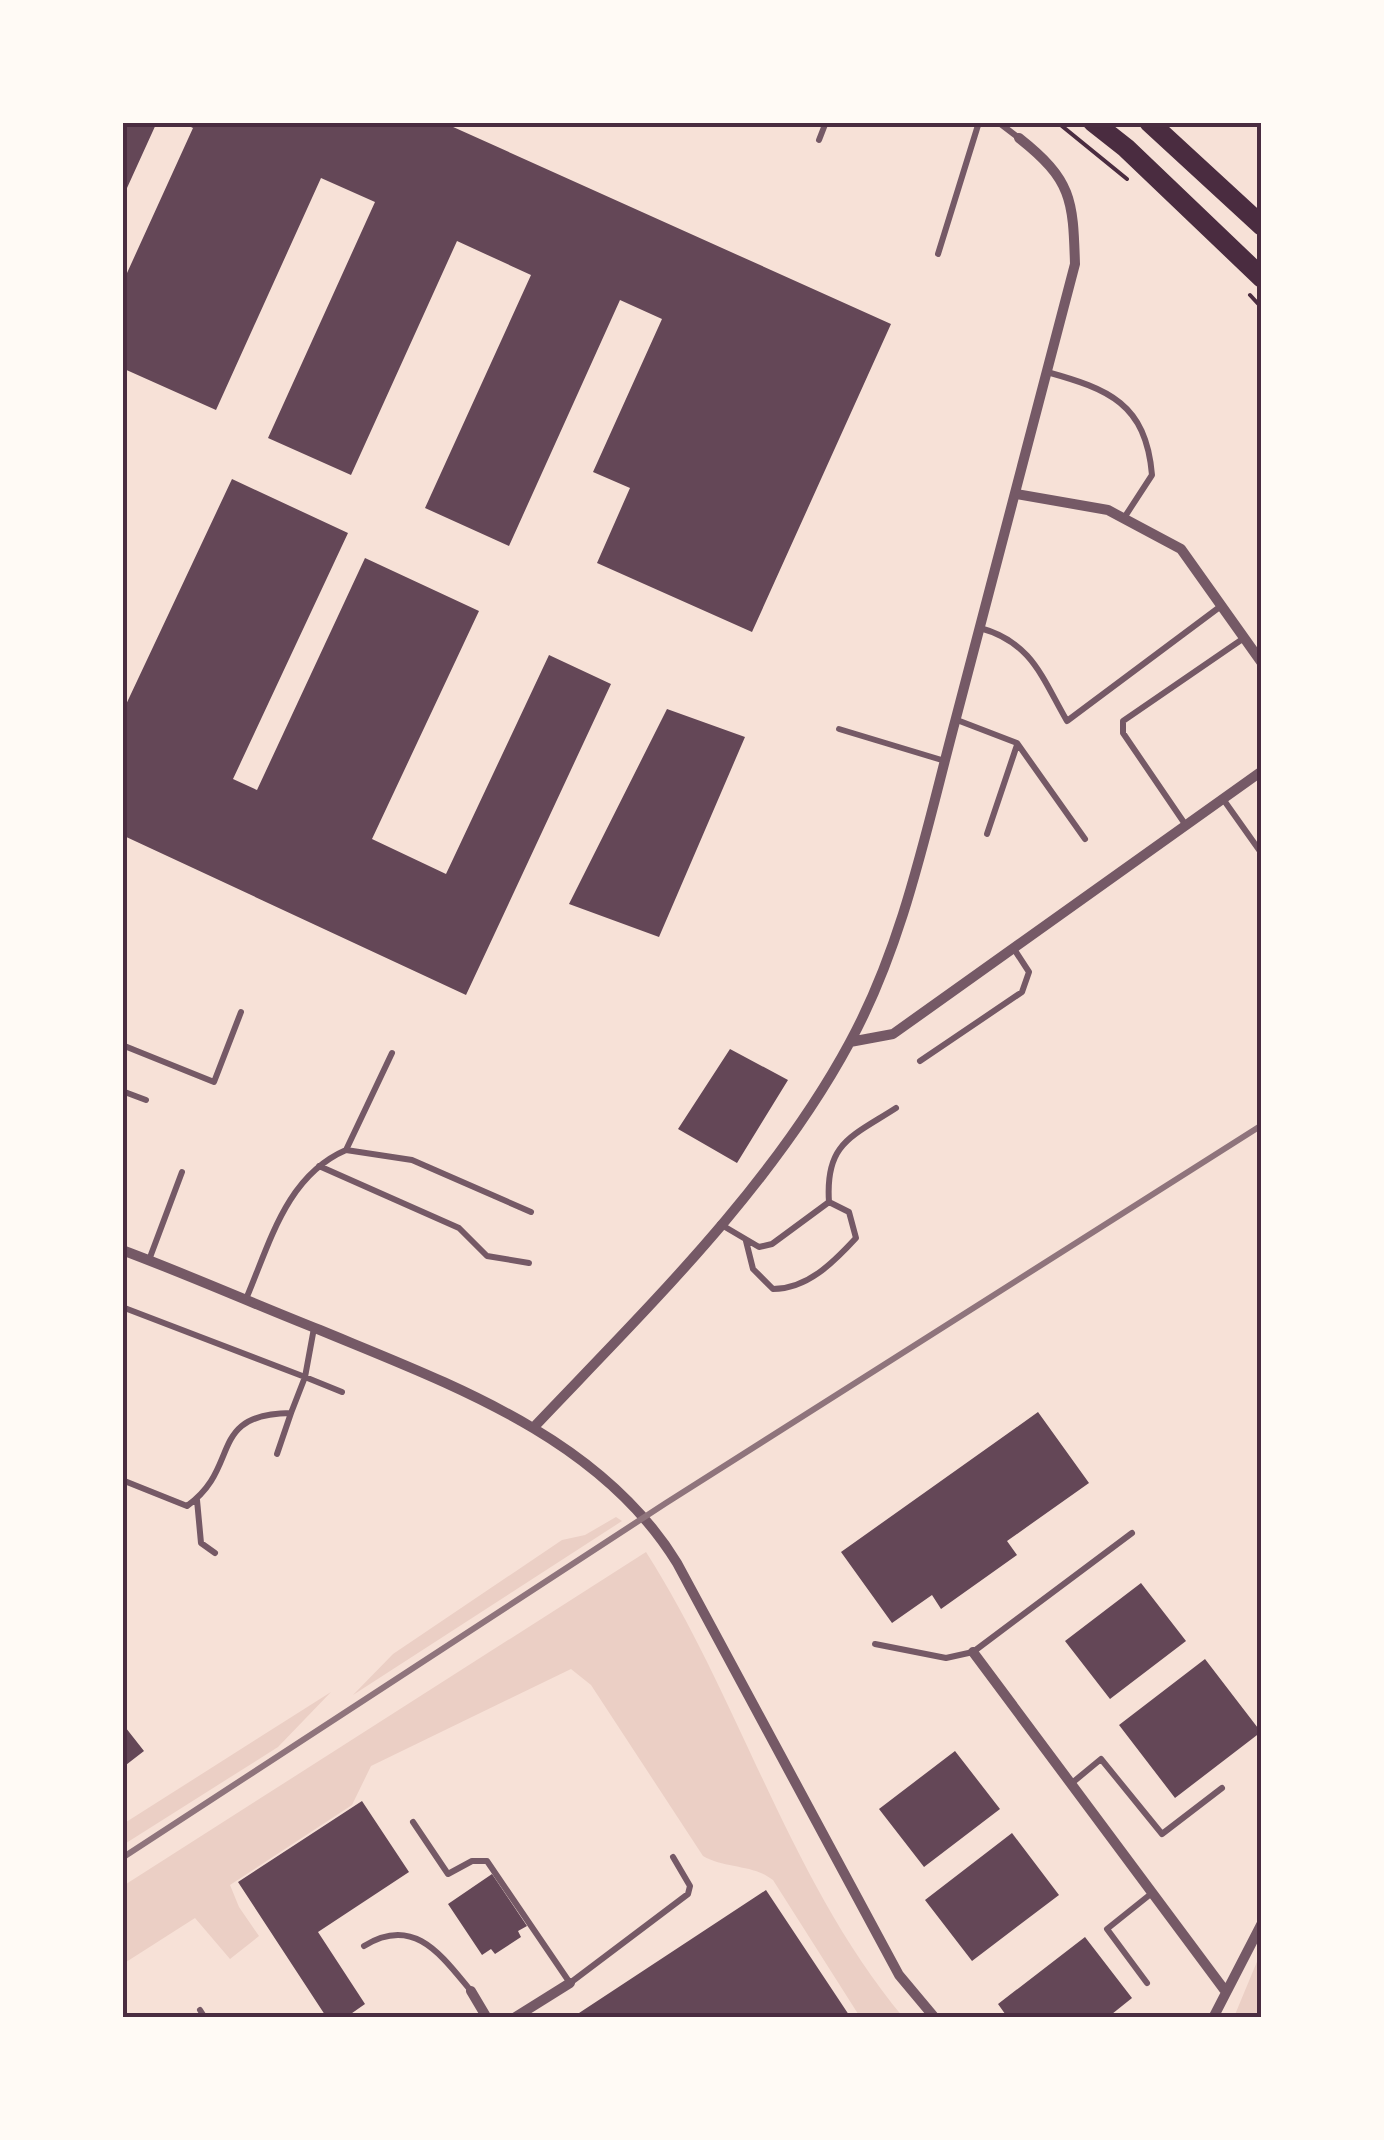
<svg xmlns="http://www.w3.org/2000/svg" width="1384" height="2140" font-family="'Roboto Condensed',sans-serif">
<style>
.green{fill:#ebcfc5}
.building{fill:#644757}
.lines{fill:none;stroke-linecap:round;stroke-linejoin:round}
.path{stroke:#4a2c40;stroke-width:4}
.service{stroke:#755966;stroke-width:6}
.minor{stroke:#755966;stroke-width:10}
.trunk{stroke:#4a2c40;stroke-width:20}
.rail{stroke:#8f747c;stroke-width:6}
.neatline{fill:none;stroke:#4a2c40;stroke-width:4}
</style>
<rect width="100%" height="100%" fill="#f7e1d7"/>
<path class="green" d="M616,1517L622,1521L353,1695L393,1654L562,1540L585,1535Z
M646,1552C741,1701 789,1880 903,2017H860L773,1880C753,1864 725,1869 703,1856L591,1685L571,1669L371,1766L352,1805L230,1885L239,1907L259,1936L230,1959L195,1918L123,1964V1886Z
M331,1692L278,1747L123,1845V1824Z
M1261,1952V2017H1234Z"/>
<path class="building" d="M122,122H157L122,199Z
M181,122H442L891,324L752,632L597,563L630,488L593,472L662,319L620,300L509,546L425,508L531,275L457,241L351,475L268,438L375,202L321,178L216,410L122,368V284L193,128Z
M232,479L348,533L233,779L257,790L365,558L479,611L372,839L446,874L549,655L611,684L466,995L122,835V713Z
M667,709L745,737L659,937L569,904Z
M730,1049L788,1080L737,1163L678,1129Z
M1038,1412L1089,1483L1007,1541L1017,1555L941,1609L932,1595L892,1623L841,1552Z
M1141,1583L1186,1641L1110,1699L1065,1641Z
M1205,1659L1261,1732L1175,1798L1119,1725Z
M122,1723L144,1751L122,1768Z
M955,1751L1000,1809L924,1867L879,1809Z
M362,1801L409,1872L318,1932L365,2004L345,2018H327L238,1882Z
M1012,1833L1059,1895L972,1961L925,1900Z
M492,1874L527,1926L518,1931L521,1937L495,1954L491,1949L482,1955L448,1904Z
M766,1890L851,2018H578L576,2015Z
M1085,1937L1132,1998L1107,2018H1008L998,2004Z"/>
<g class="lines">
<path class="path" d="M1057,122L1127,179
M1250,295L1262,308"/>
<path class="service" d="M998,122L1019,138
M819,140L826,122
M938,254L979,122
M1047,372C1108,389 1146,403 1152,475L1124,518
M980,628C1032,642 1042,678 1067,721L1221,606
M957,720L1017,743L1085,839
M839,729L945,761
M1223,799L1262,854
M1185,824L1123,733V721L1244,638
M987,834L1017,745
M122,1045L214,1082L241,1012
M920,1061L1022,992L1029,972L1014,949
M122,1091L146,1100
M346,1150L412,1160L531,1212
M319,1166L459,1228L487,1256L529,1263
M829,1202C825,1143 851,1137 896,1108
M720,1224L759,1247L772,1244L829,1202
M746,1241L753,1269L773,1289C807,1289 833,1263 856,1238L849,1212L829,1202
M149,1260L182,1172
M246,1299C270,1243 286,1176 346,1150L392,1053
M122,1307L305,1377L314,1328
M277,1454L291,1413
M122,1480L187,1506C242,1467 206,1414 291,1413L305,1377L342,1392
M197,1500L201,1543L215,1553
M875,1644L946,1658L973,1652L1132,1533
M1072,1783L1101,1759L1162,1834L1222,1788
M413,1822L448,1874L472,1861H487L570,1983L688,1894L690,1886L673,1857
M364,1946C414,1915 441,1955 471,1991
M1147,1983L1107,1929L1152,1893
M200,2010L205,2018"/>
<path class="minor" d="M1016,494L1108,510L1181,549L1262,663
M850,1042L893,1034L1262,771
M122,1250C189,1275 254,1304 320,1330C450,1384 600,1437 677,1563L899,1975L935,2018
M534,1427C647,1308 772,1187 850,1042C904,943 927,826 956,718C996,567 1036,416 1075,264C1073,199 1072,180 1019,138
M973,1652L1226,1992
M471,1991L487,2018
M514,2018L570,1983
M1213,2018L1262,1923"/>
<path class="trunk" d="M1093,122L1126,148L1262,278
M1149,122L1262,226"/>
<path class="rail" d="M122,1858L666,1503L1262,1125"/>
</g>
<rect width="1384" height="2140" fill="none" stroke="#fffaf5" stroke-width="250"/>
<rect x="125" y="125" width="1134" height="1890" class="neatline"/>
</svg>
